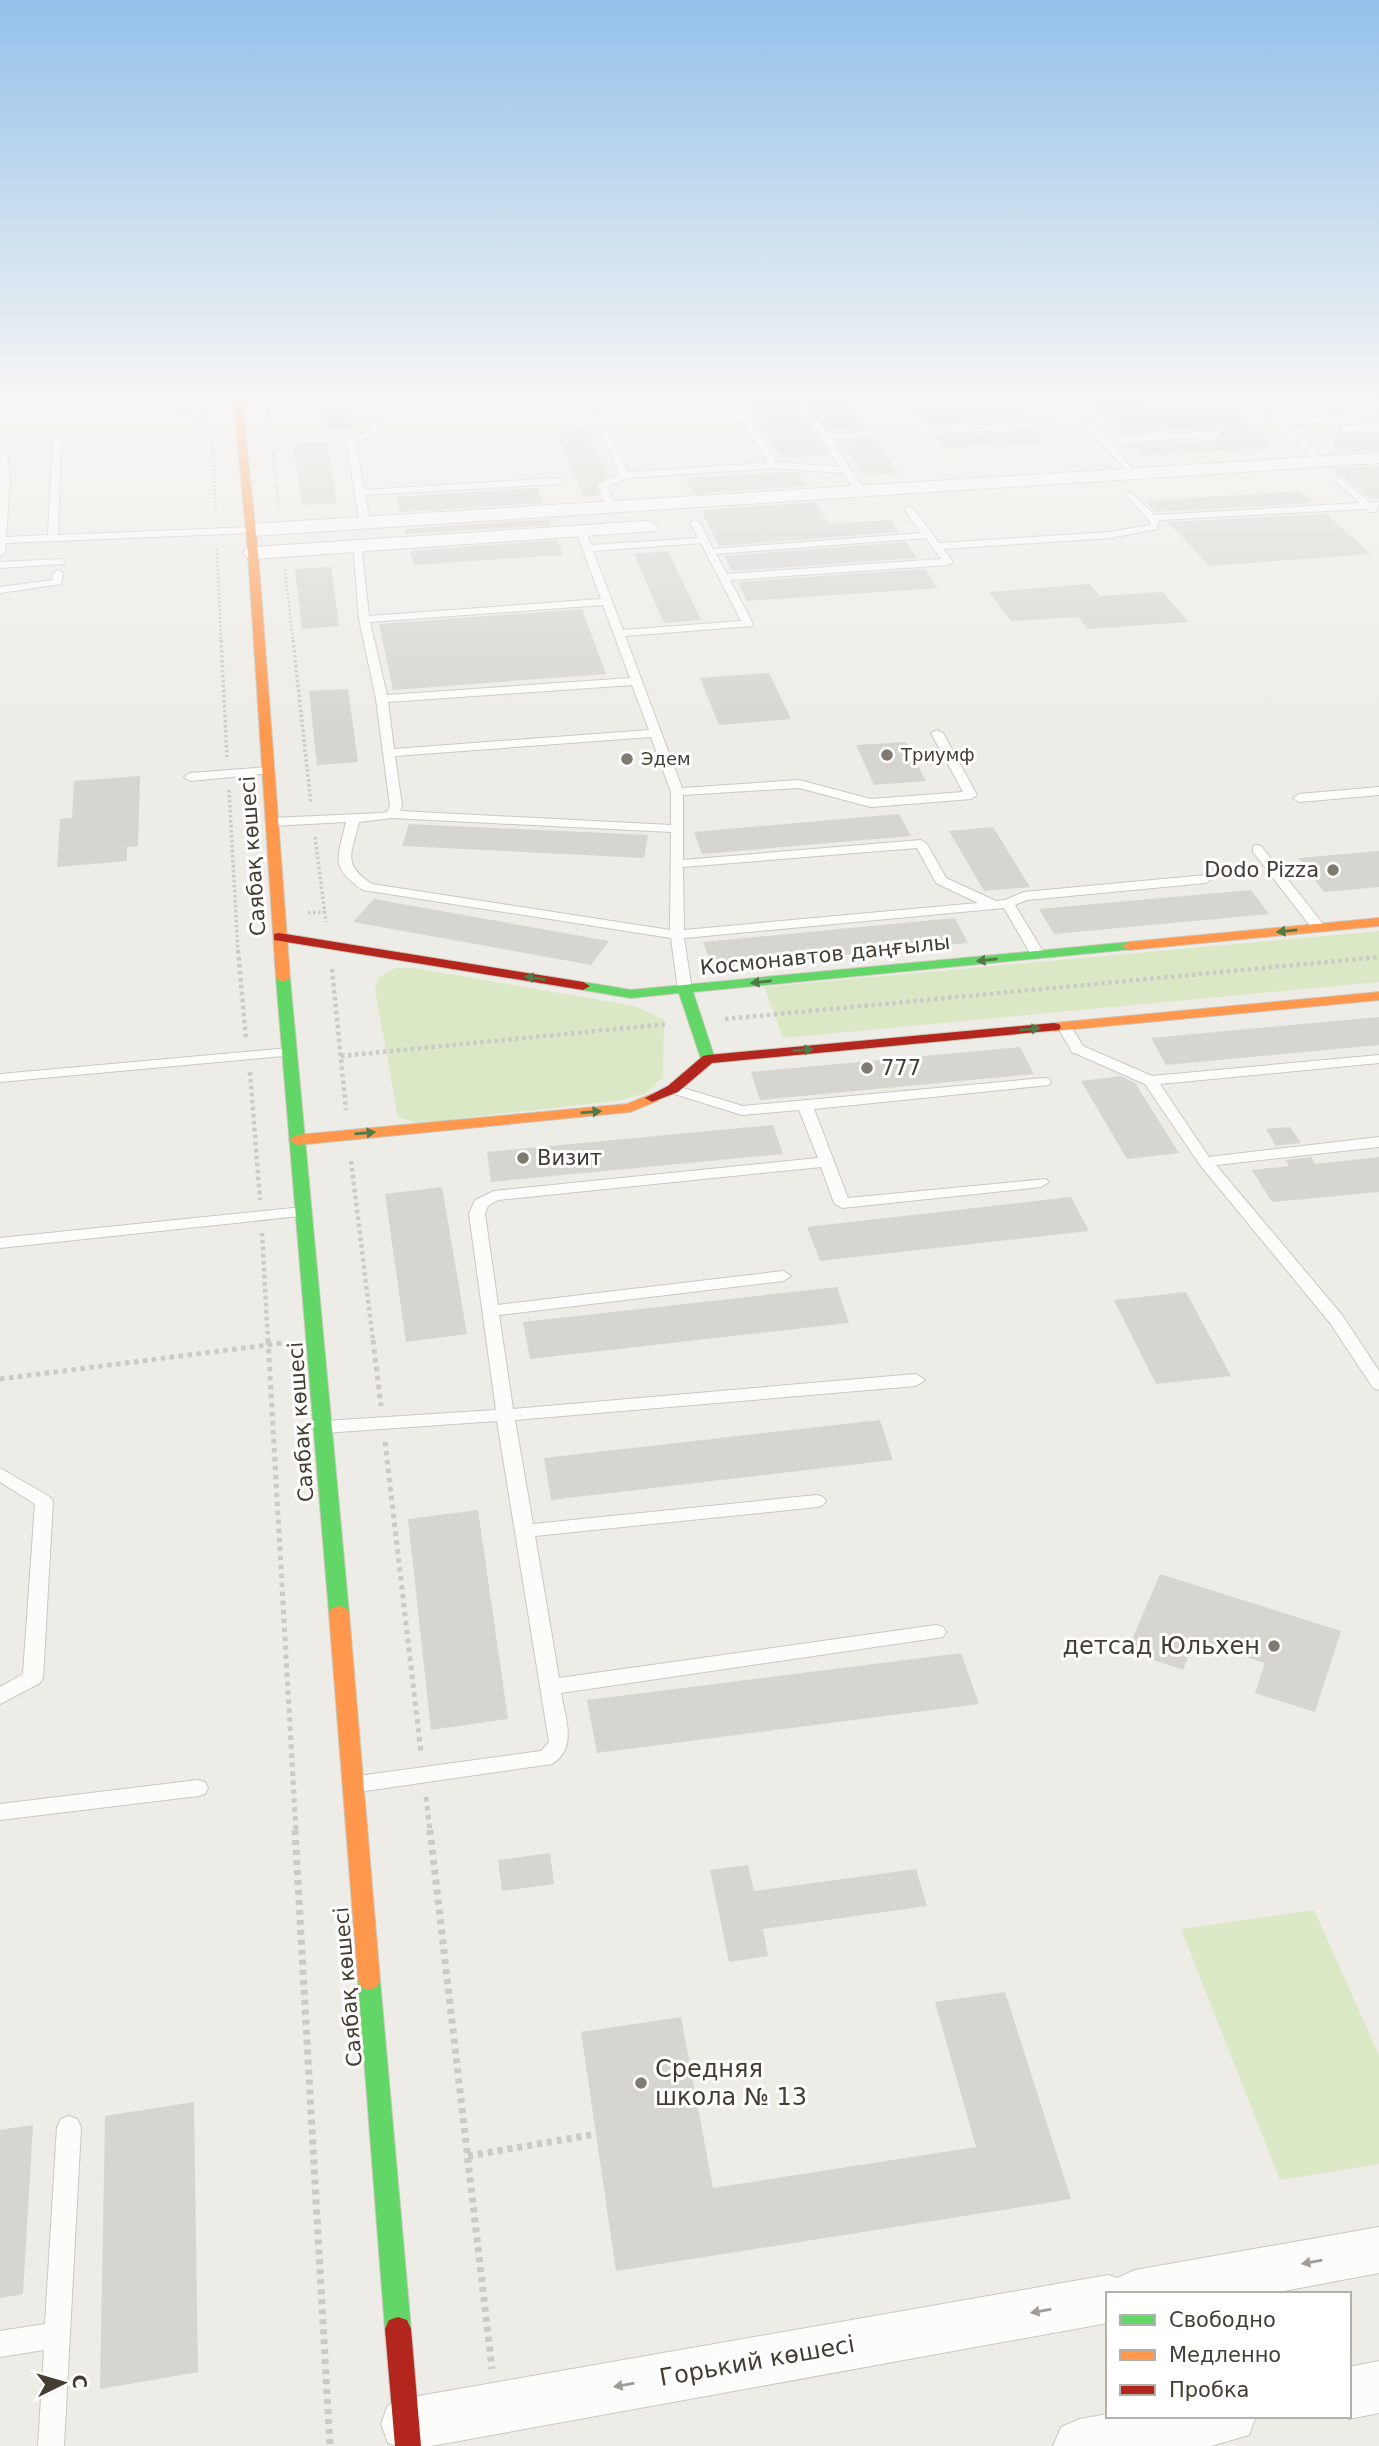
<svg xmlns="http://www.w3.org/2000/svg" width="1379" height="2446" font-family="'DejaVu Sans',sans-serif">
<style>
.green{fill:#dae8c6}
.building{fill:#d7d5cf}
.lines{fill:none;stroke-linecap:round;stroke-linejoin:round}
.lane-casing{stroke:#cac8c2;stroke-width:2}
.street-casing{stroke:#cac8c2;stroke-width:2}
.fast-casing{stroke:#ccc9bd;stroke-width:2}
.slow-casing{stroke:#ccc9bd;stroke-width:2}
.jam-casing{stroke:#ccc9bd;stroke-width:2}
.path-far4{stroke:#cccac6;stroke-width:2.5;stroke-dasharray:2 2;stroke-linecap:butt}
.path-far3{stroke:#cccac6;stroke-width:3.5;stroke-dasharray:2.5 2.5;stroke-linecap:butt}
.path-far2{stroke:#cccac6;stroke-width:4.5;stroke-dasharray:3.5 3.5;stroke-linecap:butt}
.path-far1{stroke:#cccac6;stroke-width:5;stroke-dasharray:4.5 4.5;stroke-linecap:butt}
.path{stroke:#cccac6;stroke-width:7;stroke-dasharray:5 5;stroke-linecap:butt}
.lane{fill:#fcfcfb;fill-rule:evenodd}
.street{fill:#fcfcfb;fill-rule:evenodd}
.fast{fill:#63d668;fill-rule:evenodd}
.slow{fill:#ff974d;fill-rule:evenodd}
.jam{fill:#b3261e;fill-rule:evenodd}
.oneway{fill:#507a48}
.oneway2{fill:#a09c97}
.poi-dot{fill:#7f7a72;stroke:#fff;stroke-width:2.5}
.labels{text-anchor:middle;stroke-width:6;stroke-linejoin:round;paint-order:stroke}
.far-poi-label{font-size:18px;fill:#433d33;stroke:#fff;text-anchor:start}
.street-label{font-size:21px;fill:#433d33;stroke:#fff}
.poi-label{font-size:21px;fill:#433d33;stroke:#fff;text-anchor:start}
.near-poi-label{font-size:24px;fill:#433d33;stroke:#fff;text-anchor:end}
.near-street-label{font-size:24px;fill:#433d33;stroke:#fff}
</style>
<rect width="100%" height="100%" fill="#eeece6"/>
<path class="green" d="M1379,931V982L783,1038L764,987Z
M396,968H414L635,1006L664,1020L663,1077L645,1094L617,1101L418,1123L398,1117L375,989L379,977Z
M1314,1910L1379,2055V2164L1280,2180L1181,1929Z"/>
<path class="building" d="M317,394H346L354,429L323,431Z
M973,394H1001L1025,420L928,426L906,398Z
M1218,397L1274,448L1142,456L1131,444L1216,440L1223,434L1216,428L1122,434L1093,404Z
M778,401L781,406L794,405L798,408L829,455L781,458L747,404Z
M844,402L865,429L828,431L809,404Z
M587,430L608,477L595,484L599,496L584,497L556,432Z
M1034,430L1045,442L946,449L936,436Z
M1379,432V450L1335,453L1334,434Z
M873,439L899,473L865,475L850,454H844L836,441Z
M327,442L337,503L302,505L293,444Z
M1379,466V499H1370L1343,476L1337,477L1336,468Z
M787,472H797L806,486L693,494L685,478Z
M537,488L543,503L400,512L396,497Z
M1300,491L1314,503L1156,512L1145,501Z
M815,502L829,524L891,520L899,532L719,546L701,510Z
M1326,514L1371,554L1209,566L1169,523L1165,522Z
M549,519L551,525L406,534L404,529Z
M557,540L563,555L414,565L410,551Z
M906,542L917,558L732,571L724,556Z
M668,551L701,620L664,623L634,554Z
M331,567L339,626L302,629L295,569Z
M925,569L937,588L747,601L738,582Z
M1090,584L1100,596L1163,592L1188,622L1088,629L1078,617L1011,621L989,592Z
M582,609L606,674L393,690L379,624Z
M769,673L791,719L719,725L700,678Z
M348,689L358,762L317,765L309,691Z
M906,742L926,781L874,785L856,745Z
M140,776L138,846L127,847V861L57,867L60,819L72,818L74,781Z
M899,814L911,836L702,854L694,832Z
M409,824L648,835L644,858L402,846Z
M993,827L1030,887L984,891L949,831Z
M1379,851V887L1324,892L1298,858Z
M1251,890L1269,914L1054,934L1039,909Z
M374,899L609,941L591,965L353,922Z
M955,918L968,943L713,967L703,942Z
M1379,1017V1045L1166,1065L1151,1038Z
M1020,1047L1034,1074L760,1100L751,1072Z
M1121,1076L1135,1083L1179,1153L1127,1159L1081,1081Z
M773,1125L783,1154L491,1182L487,1152Z
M1290,1127L1301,1143L1276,1146L1266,1129Z
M1311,1157L1315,1164L1379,1157V1192L1272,1202L1252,1170L1289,1166L1285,1160Z
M442,1187L467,1334L406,1342L385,1194Z
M1071,1197L1089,1231L820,1261L807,1227Z
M837,1287L849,1323L530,1359L523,1322Z
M1186,1292L1231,1376L1156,1384L1114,1300Z
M880,1420L893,1460L551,1500L544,1458Z
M478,1510L508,1719L431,1730L408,1519Z
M1160,1574L1341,1631L1315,1712L1255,1693L1265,1663L1195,1641L1183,1670L1127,1651Z
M961,1653L979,1704L597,1753L587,1700Z
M550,1853L554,1884L502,1891L498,1860Z
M748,1865L754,1891L916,1869L927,1906L763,1929L768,1956L729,1962L710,1870Z
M1005,1992L1071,2199L616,2271L581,2032L681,2017L713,2188L976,2147L935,2002Z
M194,2102L198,2372L100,2389L105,2116Z
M33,2125L23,2294L0,2298V2130Z"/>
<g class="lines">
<defs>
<path id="lane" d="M145,394H156L203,412L239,414L243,417C223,429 162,408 145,394Z
M365,394L599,406L607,394L733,398L779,394L738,403L777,462L840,467L800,406L782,394C806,394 815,416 827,434L1078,420L1060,400L1034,402L1030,399L1062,394L1105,438L1216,431L1220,434L1216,437L1109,443L1136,472V476L1133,477L1083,425L831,439L865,491L863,493H857L843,473L774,468L627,478L607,486L616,507L611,510L606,507L597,485L620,474L599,427L606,429L628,472L768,463L730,403L613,398L602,412L374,400L380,432L355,442L364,490L558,478L563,481L558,484L365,495L370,522L365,525L360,522L346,441L371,431Z
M1302,397L1305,398V402L1268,406L1283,420L1379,412V418L1288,425L1328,462L1320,464L1257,404Z
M1379,423V429L1343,432L1339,429L1343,426Z
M57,437L61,440L58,535L251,527L256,530L251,533L6,543L5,553L0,556V450L7,453L10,475L6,537L48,535L53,440Z
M1341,478L1370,503L1379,502L1376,512H1370L1366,509L1159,520L1157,529L1110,538L943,549L953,562L948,565L730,580L753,624L752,626L625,636L682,788L799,780L871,799L963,792L931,733L937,730L943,733L977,795L971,799L871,807L799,788L683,795V860L921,840L927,844L946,878L996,901L1005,900L1024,892L1206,875L1212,879L1206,883L1027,900L1015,905L1045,955L1043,958H1033L1004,908L684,938L692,990L685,994L678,990L671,938L363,890C329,867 338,858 346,822L272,826L266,822L272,818L381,813L387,812L390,806L376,699L359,619L353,543L361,545L369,616L601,599L576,531L581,528L586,531L591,545L698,538L690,523L695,520L700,523L713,549L921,533L904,509L909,506L912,507L939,543L1110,532L1150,525V521L1126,495L1131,492L1155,515L1360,503L1338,483L1336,481ZM926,538L941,559L727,574L716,554ZM701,543L741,621L623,630L593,551ZM603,605L630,678L387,695L370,622ZM632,685L649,730L394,749L388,702ZM651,737L671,792V825L400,811L402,806L395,756ZM392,818L671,832L670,930L372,884C341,864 352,853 359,822ZM917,848L936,883L978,903L684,930L683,867Z
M60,559L65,562L64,564L0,568V562Z
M58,570L63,573L61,584L0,593V587L52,580L53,573Z
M268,767L274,771L272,773L190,781L184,777L190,773Z
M1379,787V795L1299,802L1293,798L1299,794Z
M1257,845L1261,846L1324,925V931H1314L1253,852V846Z
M1064,1022L1069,1023L1083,1046L1152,1076L1379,1055V1063L1160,1084L1209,1157L1379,1137V1147L1216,1165L1342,1315L1379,1371V1390L1373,1388L1330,1323L1200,1165L1145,1084L1072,1052L1057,1026Z
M289,1048L294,1049L296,1052L294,1055L0,1082V1074Z
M1044,1078L1049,1079L1051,1082L1049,1085L814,1109L848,1198L1046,1179L1049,1182L1041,1187L842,1208L834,1203L821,1167L498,1200L488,1206L485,1214L498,1305L783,1271L791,1276L783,1281L499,1315L513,1409L916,1374L925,1380L916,1386L515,1420L533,1524L817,1495L823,1497L826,1501L823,1505L817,1507L535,1536L559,1678L936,1625L943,1627L946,1632L943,1637L561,1693C565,1718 578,1748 552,1764L358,1792L351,1790L348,1784L351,1778L358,1776L541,1751L549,1742L497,1421L324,1433L318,1431L315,1427L318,1423L324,1421L496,1410L469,1214L475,1200L494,1191L818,1158L799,1110L742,1115L668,1092L666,1089L673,1085L743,1106Z
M303,1207L311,1212L309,1215L0,1248V1238Z
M0,1468L50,1497L53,1501L43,1678L40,1683L0,1704V1687L23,1674L35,1504L0,1482Z
M198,1780L205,1782L208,1788L205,1794L198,1796L0,1820V1804Z
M69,2116L77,2119L81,2127L64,2446H38L44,2350L0,2357V2331L45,2324L57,2127L61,2119Z"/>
<path id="street" d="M1379,453V463L251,536L241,530L251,524Z
M647,521L654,523L657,527L654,531L253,559L246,557L243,553L246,549L253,547Z
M1379,2227V2273L1268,2294H1108V2323L431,2446H397L388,2443L381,2424L388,2405L407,2398L1108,2275L1117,2278L1135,2270Z
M1379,2361V2413L1349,2419L1343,2416H1349V2367Z
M1108,2414V2416H1256L1249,2435L1211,2446H1053L1061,2427L1080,2419Z"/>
<path id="fast" d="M1129,942L1134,943V949L693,992L715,1059L708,1063L701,1059L679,993L631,998L583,990L576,986L583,982L631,990Z
M283,974L290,978L349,1613L346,1618L339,1620L332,1618L329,1613L276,978Z
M369,1970L377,1973L380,1980L411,2329L407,2338L398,2341L389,2338L385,2329L358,1980L361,1973Z"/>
<path id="slow" d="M233,394H241L258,553L290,978L283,982L276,978L248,553Z
M1379,918V926L1129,950L1122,946L1129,942Z
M1379,992V1000L1054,1031L1047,1027L1054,1023Z
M652,1094L659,1098L657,1101L630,1112L297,1145L289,1140L297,1135L627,1104Z
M339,1606L346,1608L349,1613L380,1980L377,1987L369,1990L361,1987L358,1980L329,1613L332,1608Z"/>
<path id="jam" d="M279,933L583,982L590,986L583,990L274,940V934Z
M1054,1023L1059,1024L1061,1027L1059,1030L712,1063L678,1092L652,1102L645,1098L668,1086L703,1056L708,1055Z
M398,2317L407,2320L411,2329L421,2446H395L385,2329L389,2320Z"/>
</defs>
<use href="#lane" class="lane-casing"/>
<use href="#street" class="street-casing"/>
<use href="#fast" class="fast-casing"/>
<use href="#slow" class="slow-casing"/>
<use href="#jam" class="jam-casing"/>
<path class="path-far4" d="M266,394L279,508
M212,433L216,515
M217,549L221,641
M285,569L293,641"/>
<path class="path-far3" d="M221,640L227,757
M293,640L311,804
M229,790L238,952
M315,837L326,922
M308,913L325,912"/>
<path class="path-far2" d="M238,950L246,1039
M332,969L346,1110
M725,1019L1379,957
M341,1056L667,1024
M250,1072L260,1200
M351,1161L373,1341
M262,1233L268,1341"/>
<path class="path-far1" d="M268,1340L296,1831
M373,1340L381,1406
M0,1379L283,1343
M385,1442L421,1753
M426,1797L430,1831"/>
<path class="path" d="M295,1830L330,2446
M430,1830L492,2369
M468,2156L596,2134"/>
<use href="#lane" class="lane"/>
<use href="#street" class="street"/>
<use href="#fast" class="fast"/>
<use href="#slow" class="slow"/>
<use href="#jam" class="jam"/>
</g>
<defs><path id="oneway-solid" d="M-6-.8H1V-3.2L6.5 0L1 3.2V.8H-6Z" transform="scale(1.75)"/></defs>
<g class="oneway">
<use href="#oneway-solid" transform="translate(1287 931) rotate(174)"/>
<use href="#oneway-solid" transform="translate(987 960) rotate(174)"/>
<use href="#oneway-solid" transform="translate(535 978) rotate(-171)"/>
<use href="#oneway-solid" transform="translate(761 982) rotate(174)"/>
<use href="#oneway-solid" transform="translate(1030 1029) rotate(-5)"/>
<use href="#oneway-solid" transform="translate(803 1050) rotate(-5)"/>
<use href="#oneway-solid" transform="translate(591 1112) rotate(-5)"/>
<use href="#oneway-solid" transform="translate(365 1133) rotate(-5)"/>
</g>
<g class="oneway2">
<use href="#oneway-solid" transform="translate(1312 2262) rotate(170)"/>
<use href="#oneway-solid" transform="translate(1041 2311) rotate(170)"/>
<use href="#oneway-solid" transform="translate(624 2385) rotate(170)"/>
</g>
<linearGradient id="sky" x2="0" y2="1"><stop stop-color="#94c1ea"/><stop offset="0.54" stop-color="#f7f6f4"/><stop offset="1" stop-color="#f7f6f4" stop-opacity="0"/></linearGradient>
<rect width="1379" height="736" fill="url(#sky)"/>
<g class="poi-dot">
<circle cx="887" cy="755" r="7"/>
<circle cx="627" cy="759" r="7"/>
<circle cx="1333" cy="870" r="7"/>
<circle cx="867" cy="1068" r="7"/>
<circle cx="523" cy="1158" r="7"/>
<circle cx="1274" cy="1646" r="7"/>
<circle cx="641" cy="2083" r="7"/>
</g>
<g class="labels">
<g class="far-poi-label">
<text x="901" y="761">Триумф</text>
<text x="641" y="765">Эдем</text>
</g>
<g class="street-label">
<text transform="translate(253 856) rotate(-94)" y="7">Саябақ көшесі</text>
<text transform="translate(825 955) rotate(-6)" y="7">Космонавтов даңғылы</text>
<text transform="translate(301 1422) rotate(-94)" y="7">Саябақ көшесі</text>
<text transform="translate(348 1987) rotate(-95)" y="7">Саябақ көшесі</text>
</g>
<g class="poi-label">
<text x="1319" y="877" text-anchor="end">Dodo Pizza</text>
<text x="881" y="1075">777</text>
<text x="537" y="1165">Визит</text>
</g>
<g class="near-poi-label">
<text x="1260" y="1654">детсад Юльхен</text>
<text x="655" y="2077" text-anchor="start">Средняя<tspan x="655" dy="28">школа № 13</tspan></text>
</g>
<g class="near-street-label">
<text transform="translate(757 2361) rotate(-10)" y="8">Горький көшесі</text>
</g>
</g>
<rect x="1106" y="2292" width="245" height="126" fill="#ffffff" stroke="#b4b1ad" stroke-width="2"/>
<rect x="1120" y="2315" width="35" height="10" fill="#63d668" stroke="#b4b1ad" stroke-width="2"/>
<text x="1169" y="2327" font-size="21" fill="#433d33">Свободно</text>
<rect x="1120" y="2350" width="35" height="10" fill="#ff974d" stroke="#b4b1ad" stroke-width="2"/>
<text x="1169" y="2362" font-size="21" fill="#433d33">Медленно</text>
<rect x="1120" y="2385" width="35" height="10" fill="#b3261e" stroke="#b4b1ad" stroke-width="2"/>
<text x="1169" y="2397" font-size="21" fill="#433d33">Пробка</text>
<g transform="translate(63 2383) rotate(85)" stroke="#ffffff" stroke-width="5" paint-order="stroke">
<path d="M0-5L12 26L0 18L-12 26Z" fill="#433d33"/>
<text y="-10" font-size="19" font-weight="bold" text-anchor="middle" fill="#433d33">С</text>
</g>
</svg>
